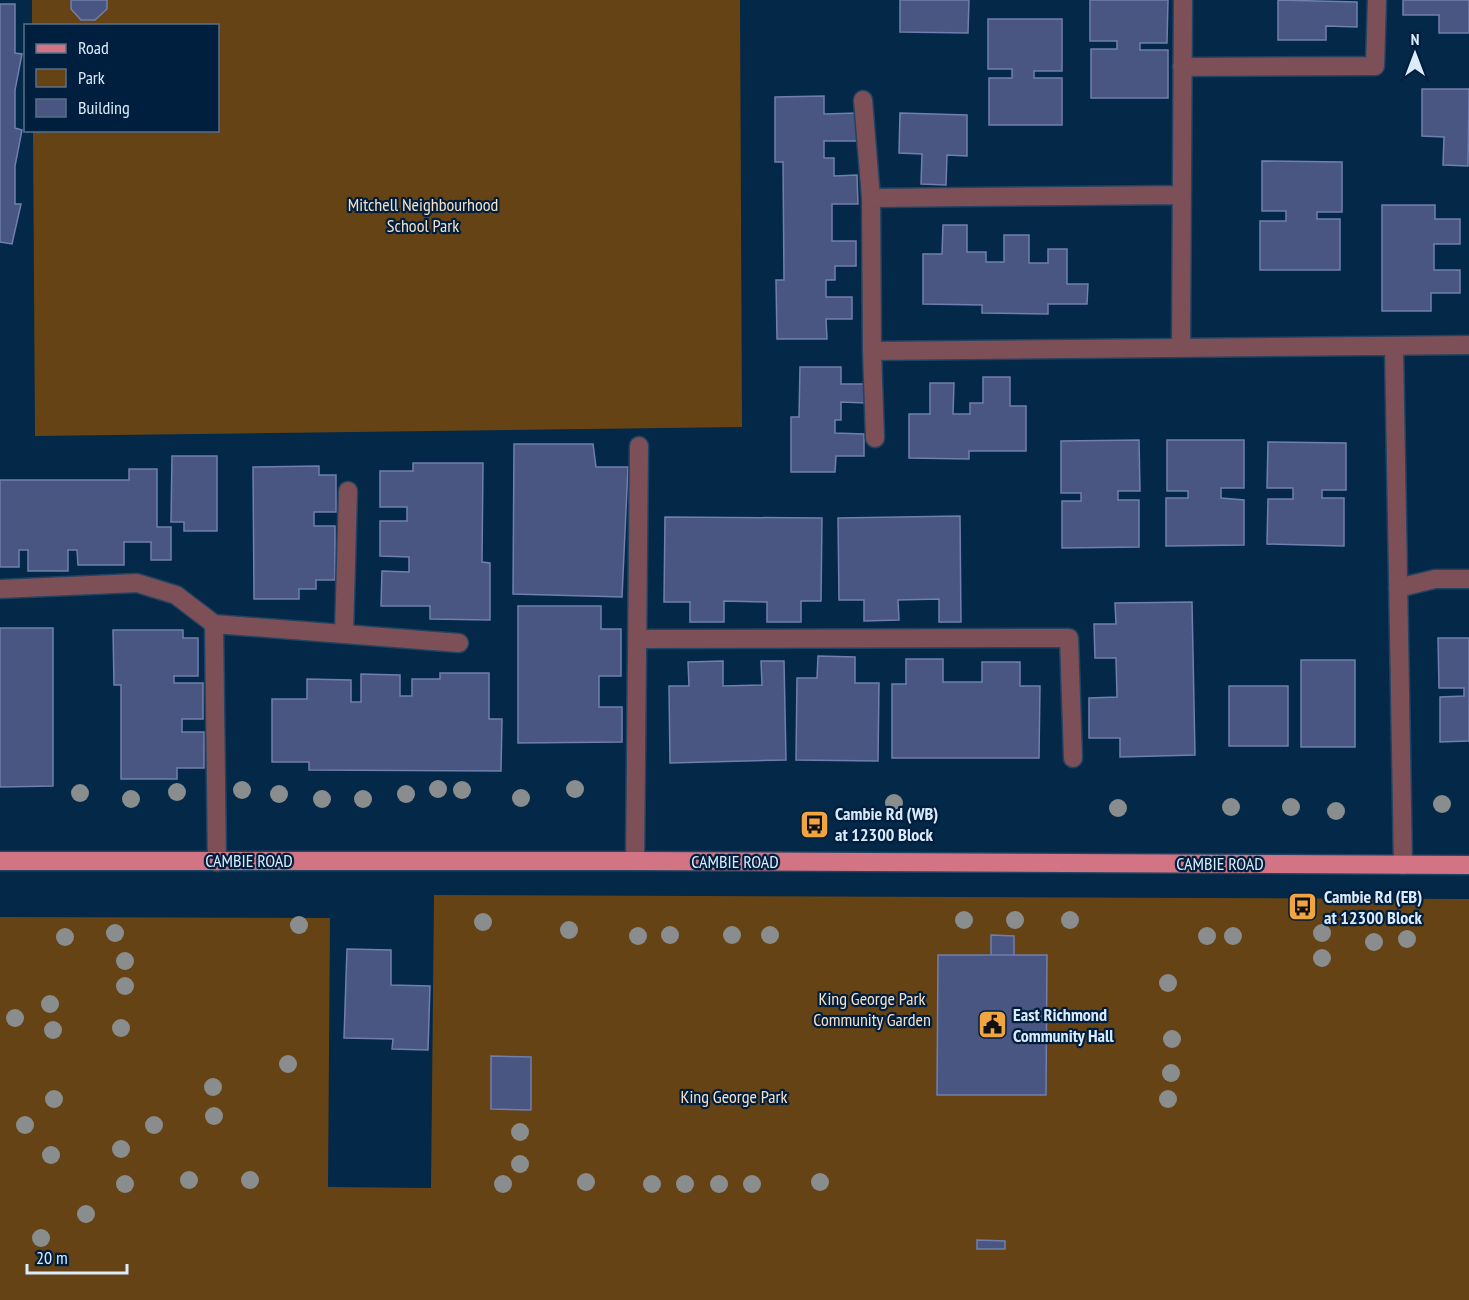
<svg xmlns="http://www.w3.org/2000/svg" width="1469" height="1300" font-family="'PT Sans Narrow',sans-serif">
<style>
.green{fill:#664315}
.building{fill:#495681;stroke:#707fad;stroke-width:1.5}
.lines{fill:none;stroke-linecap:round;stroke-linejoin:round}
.minor-casing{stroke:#224361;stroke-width:21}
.major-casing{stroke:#224361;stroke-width:21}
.minor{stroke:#7d4f56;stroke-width:18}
.major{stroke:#d27484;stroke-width:18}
.tree{fill:#8a8d8d}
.labels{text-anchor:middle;stroke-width:4.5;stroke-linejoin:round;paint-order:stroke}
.park-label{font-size:18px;fill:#f8e0c5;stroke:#001e3d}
.poi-label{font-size:18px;font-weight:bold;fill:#dbebfc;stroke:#001e3d;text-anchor:start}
.street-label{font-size:18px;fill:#dbebfc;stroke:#001e3d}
</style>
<rect width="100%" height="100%" fill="#042848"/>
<path class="green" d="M32,0H740L742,427L35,436L33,131L218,130V26L32,25Z
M434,895L1469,899V1300H0V917L330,918L328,1187L431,1188Z"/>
<path class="building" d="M71,0H107V9L95,20H81L71,9Z
M900,0H969L968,33L900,32Z
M1090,0H1168L1167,43H1140V50H1168V98H1091V49H1117V41H1090Z
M1278,0L1357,2V27L1326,26V40H1278Z
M1403,0H1469V33H1439V15H1403Z
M0,4H15V53L22,54L15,90V128L22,130L15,166V204H21L12,244L0,242Z
M988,19H1062V71H1034V78H1062V125H989V78H1012V69H988Z
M1422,89H1469L1468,166L1443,165L1444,137L1422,136Z
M824,96V114L857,113V141H824V158H834V176L857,175L858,204H832V241H856V266H835V280H826V297H852V319H826L827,339H777L776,280H784L783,162H775V97Z
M900,113L967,115V156L947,155L946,185L921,184L922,154L899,153Z
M1262,161L1342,162V212H1317V219H1340V270H1260V221H1286V211H1262Z
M1382,205H1435V219H1460V244H1434V270H1460V293H1431V311H1382Z
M943,225H967V252H986V262H1004V235H1029V263H1048V249H1067V284H1088L1087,304H1048V314L982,313V305L923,304V254H942Z
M800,367H841V384H866V403L841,402V420H835V433L864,434V456H836L835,472H791V417H799Z
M983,377H1010V406H1026V451H969V459L909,458V414H930V383H954L953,414H970V403H983Z
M1139,440L1140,491H1118V500H1139V547L1062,548V501H1081V493H1061V441Z
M1167,440H1244V488H1221V498L1244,500V545L1166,546V498H1188V491H1167Z
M1268,442L1346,443V490H1322V498H1344V546L1267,544L1268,499H1293V488H1267Z
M514,444H593L596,467H628L622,597L513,594Z
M172,456H217V531H184V522H171Z
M413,463H483L482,562L490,563V620L430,619V606H381L382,571L409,572V557L380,556V521H407V507H380V471H413Z
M319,466V475H336V512H314V526H335V580H316V589H299V599H254L253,467Z
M129,469H157V527H171V560H151V542H124V565H78L77,550H68V571H28V550H19V567H0V480H129Z
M960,516L961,622H939V599L898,600L899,620L864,621V600H839L838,518Z
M665,517L822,518L821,601H801V622H767V602L724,601V622H690V602H664Z
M1192,602L1195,755L1120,757V738H1089V698L1117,697L1116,658H1095L1094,624H1116L1115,603Z
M518,606H601V629H621V676H599V707H622V742L518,743Z
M0,628H53V786L0,787Z
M113,630H183V638H198V676H174V683H203V719H182V732H204V768H177V779H121V685H114Z
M1438,638H1469V741L1440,742V697L1464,696V688H1439Z
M818,656L855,657V683H879L878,761L796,760L797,678H817Z
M906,659H943V682H982V662H1020V686H1040L1039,758H892V684H906Z
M1301,660H1355V747H1301Z
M723,661V686L762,685L761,661H784L786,760L670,763L669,686H689L688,662Z
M440,673H489V719H502L501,771L309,770V762H272V699H307V679L351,680V702H361V674L400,675V696H412V679H440Z
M1229,686H1288V746H1229Z
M991,935L1014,936V955H991Z
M347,949L391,950V985L430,986L428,1050L392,1049L393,1039L344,1038Z
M938,955H1047L1046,1095H937Z
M491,1056L531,1057V1110L491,1109Z
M977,1240L1005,1241V1249H977Z"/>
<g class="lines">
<defs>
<path id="minor" d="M1182,67L1375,66L1377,0
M863,100L871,198L872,351L875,438
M871,198L1182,195
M1394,346L1403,865
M1181,348L1183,0
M872,351L1469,345
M1398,588L1435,579H1469
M0,589L137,583L176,595L214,624L217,862
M214,624L344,634L348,491
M344,634L459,643
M637,639L1069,638L1073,758
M635,861L639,446"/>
<path id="major" d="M0,861H635L1469,865"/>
</defs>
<use href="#minor" class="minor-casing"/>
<use href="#major" class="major-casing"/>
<use href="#minor" class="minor"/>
<use href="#major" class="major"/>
</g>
<g class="tree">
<circle cx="438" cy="789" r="9"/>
<circle cx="575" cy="789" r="9"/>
<circle cx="242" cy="790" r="9"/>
<circle cx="462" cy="790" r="9"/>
<circle cx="177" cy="792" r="9"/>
<circle cx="80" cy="793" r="9"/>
<circle cx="279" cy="794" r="9"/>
<circle cx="406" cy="794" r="9"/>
<circle cx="521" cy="798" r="9"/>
<circle cx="131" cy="799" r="9"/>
<circle cx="322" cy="799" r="9"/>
<circle cx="363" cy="799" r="9"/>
<circle cx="894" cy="803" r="9"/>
<circle cx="1442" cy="804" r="9"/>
<circle cx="1231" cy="807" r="9"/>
<circle cx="1291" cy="807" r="9"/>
<circle cx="1118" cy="808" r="9"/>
<circle cx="1336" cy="811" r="9"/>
<circle cx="964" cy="920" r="9"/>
<circle cx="1015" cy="920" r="9"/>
<circle cx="1070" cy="920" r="9"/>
<circle cx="483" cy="922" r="9"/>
<circle cx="299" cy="925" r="9"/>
<circle cx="569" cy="930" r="9"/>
<circle cx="115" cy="933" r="9"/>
<circle cx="1322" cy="933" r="9"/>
<circle cx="670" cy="935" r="9"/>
<circle cx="732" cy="935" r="9"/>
<circle cx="770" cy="935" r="9"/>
<circle cx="638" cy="936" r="9"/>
<circle cx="1207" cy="936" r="9"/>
<circle cx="1233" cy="936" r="9"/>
<circle cx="65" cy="937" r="9"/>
<circle cx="1407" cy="939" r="9"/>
<circle cx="1374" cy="942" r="9"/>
<circle cx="1322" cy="958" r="9"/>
<circle cx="125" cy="961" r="9"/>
<circle cx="1168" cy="983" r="9"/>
<circle cx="125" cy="986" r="9"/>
<circle cx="50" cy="1004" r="9"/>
<circle cx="15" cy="1018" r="9"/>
<circle cx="121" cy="1028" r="9"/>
<circle cx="53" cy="1030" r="9"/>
<circle cx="1172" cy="1039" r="9"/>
<circle cx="288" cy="1064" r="9"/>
<circle cx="1171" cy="1073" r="9"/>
<circle cx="213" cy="1087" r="9"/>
<circle cx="54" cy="1099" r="9"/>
<circle cx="1168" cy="1099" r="9"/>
<circle cx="214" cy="1116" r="9"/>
<circle cx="25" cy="1125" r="9"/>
<circle cx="154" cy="1125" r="9"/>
<circle cx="520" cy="1132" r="9"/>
<circle cx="121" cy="1149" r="9"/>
<circle cx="51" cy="1155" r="9"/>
<circle cx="520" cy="1164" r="9"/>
<circle cx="189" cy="1180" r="9"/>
<circle cx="250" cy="1180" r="9"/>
<circle cx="586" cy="1182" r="9"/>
<circle cx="820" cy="1182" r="9"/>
<circle cx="125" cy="1184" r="9"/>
<circle cx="503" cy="1184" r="9"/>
<circle cx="652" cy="1184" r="9"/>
<circle cx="685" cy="1184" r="9"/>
<circle cx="719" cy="1184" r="9"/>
<circle cx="752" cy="1184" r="9"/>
<circle cx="86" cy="1214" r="9"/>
<circle cx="41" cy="1238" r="9"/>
</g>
<defs>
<symbol id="bus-square" viewBox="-11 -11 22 22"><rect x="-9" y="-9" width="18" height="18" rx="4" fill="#f1a540" stroke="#001e3d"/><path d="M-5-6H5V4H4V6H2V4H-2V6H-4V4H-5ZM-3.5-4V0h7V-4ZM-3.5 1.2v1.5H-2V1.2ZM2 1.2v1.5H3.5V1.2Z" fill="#111"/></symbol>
<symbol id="civic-square" viewBox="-11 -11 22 22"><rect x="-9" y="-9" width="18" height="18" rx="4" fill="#f1a540" stroke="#001e3d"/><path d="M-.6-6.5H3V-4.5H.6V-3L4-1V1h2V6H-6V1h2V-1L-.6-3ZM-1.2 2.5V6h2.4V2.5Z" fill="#111"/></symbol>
</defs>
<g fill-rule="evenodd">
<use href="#bus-square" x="798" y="808" width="33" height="33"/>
<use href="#bus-square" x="1286" y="890" width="33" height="33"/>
<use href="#civic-square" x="976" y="1008" width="33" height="33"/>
</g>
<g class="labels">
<g class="park-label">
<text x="423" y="211">Mitchell Neighbourhood<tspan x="423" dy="21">School Park</tspan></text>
<text x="872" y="1005">King George Park<tspan x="872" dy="21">Community Garden</tspan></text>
<text x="734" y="1103">King George Park</text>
</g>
<g class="poi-label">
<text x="835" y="820">Cambie Rd (WB)<tspan x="835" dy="21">at 12300 Block</tspan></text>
<text x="1324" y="903">Cambie Rd (EB)<tspan x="1324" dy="21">at 12300 Block</tspan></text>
<text x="1013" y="1021">East Richmond<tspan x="1013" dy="21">Community Hall</tspan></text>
</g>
<g class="street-label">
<text x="249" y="867">CAMBIE ROAD</text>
<text x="735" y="868">CAMBIE ROAD</text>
<text x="1220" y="870">CAMBIE ROAD</text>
</g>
</g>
<rect x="24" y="24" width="195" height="108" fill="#001e3d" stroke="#587089" stroke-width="1.5"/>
<rect x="36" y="44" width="30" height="9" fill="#d27484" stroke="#587089" stroke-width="1.5"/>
<text x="78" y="54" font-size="18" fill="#dbebfc">Road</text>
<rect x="36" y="69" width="30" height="18" fill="#664315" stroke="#587089" stroke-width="1.5"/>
<text x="78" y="84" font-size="18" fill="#dbebfc">Park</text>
<rect x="36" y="99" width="30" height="18" fill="#495681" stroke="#587089" stroke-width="1.5"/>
<text x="78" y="114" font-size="18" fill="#dbebfc">Building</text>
<g transform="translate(1415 54)" stroke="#001e3d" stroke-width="4.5" paint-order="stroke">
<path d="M0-4.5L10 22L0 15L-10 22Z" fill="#dbebfc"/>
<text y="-9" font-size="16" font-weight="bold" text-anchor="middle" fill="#dbebfc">N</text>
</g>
<path d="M27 1264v9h100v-9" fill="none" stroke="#dbebfc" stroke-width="3"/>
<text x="36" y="1264" font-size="18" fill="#dbebfc" stroke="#001e3d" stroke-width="4.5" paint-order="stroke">20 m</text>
</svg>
